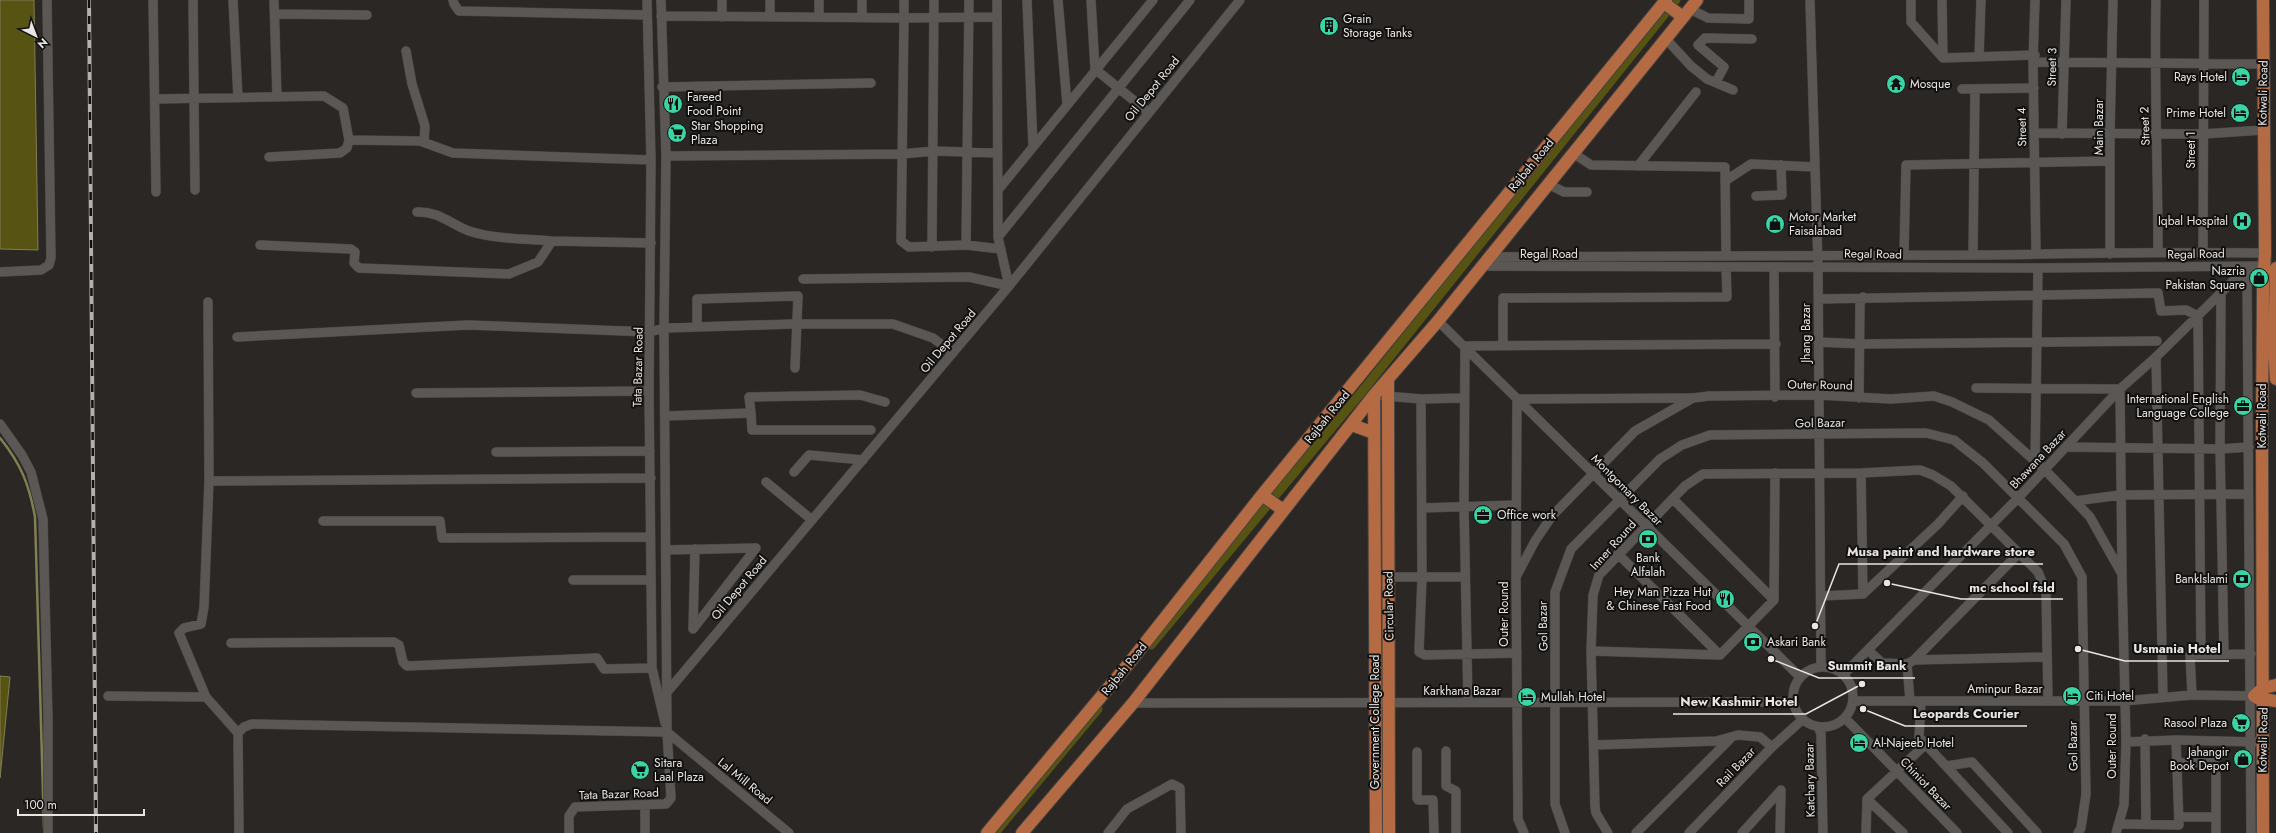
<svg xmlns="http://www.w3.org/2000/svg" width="2276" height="833" font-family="Jost,sans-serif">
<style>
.water{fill:#565313;stroke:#827f52}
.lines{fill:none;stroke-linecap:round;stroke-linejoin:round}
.stream{stroke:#827f52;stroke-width:2.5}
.canal{stroke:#565313;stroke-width:9}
.minor-casing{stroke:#464341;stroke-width:10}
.major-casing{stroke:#464341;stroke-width:14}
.minor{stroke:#5b5754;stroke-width:9}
.major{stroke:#b46b43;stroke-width:12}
.rail-casing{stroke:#b3b1ae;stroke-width:4}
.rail{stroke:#12100f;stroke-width:2.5;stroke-dasharray:8;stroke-linecap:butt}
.labels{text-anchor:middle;stroke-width:4;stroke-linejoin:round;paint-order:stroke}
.poi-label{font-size:12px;fill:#e8e6e4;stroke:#12100f;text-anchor:start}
.street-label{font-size:12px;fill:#e8e6e4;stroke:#12100f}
.leader{fill:none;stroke:#e8e6e4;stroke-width:1.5}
.callout-dot{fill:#e8e6e4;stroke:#12100f;stroke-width:1.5}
.callout-label{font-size:13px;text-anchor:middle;font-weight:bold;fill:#e8e6e4;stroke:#12100f;stroke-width:4;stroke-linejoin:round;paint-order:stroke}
</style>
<rect width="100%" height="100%" fill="#2a2724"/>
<path class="water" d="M0,0H34L38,250L0,249Z
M0,676L10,677L0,778Z"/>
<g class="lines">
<path class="stream" d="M0,438C21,464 29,484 35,517L44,827"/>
<path class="canal" d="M1151,645L1360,394L1676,0
M995,833L1098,709"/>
<defs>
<path id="minor" d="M153,0L156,192
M193,0L195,190
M233,0L238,98
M274,0L277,97
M453,0L454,4L459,11L647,15
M647,0L651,160L649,391L652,668L665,723
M770,0V17
M819,0V17
M904,0V18L997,17
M1027,0L1033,146
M1058,0L1067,104
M1091,0L1095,69L1148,112
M1810,0L1818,265L1821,667
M1911,0V22L1943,58L2035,55
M1942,0L1943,58
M2035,0L2033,62L2036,253
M2156,0C2154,84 2158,167 2158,251
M1690,9L1708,18L1749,19V0
M275,14L367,15
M661,16L904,18L901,241L909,247L966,245L1001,249
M722,17V0
M862,17V0
M1666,39L1691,66L1707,79L1733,90
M406,51L412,84L425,126L424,142
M1979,57L1981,0
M2033,62L2264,64
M1716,82L1724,67L1698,45L1705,38L1752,39
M662,87L871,83
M1962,89L2034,88
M155,99L324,96L343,108L349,140
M2034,133L2203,134L2263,130
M2062,134L2066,0
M1573,153L1591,165L1725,167L1726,255
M666,156L902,154L934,151L997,153
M269,157L340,153L347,148L349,140L420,141L453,153L651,160
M1638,166L1696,92
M1725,181L1751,164L1815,167
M1548,184L1564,192H1587
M998,190L1153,0
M1756,196L1782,195L1781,165
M417,212C438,211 451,224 469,231C493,239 527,239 552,241
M998,237L1190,0
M260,245L351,249L355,252L354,263L359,268L509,274L538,262L552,241L651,243
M966,245L969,0
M932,247L934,0
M2203,252L2204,0
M2110,254V134L2113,0
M1904,255L1906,165L2110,161
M1973,255L1975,89
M1488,257C1650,256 1811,256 1972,255C2070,254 2167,251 2265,253
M1481,266L2038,268L2264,266
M1774,267L1775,397
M2247,271L2251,833
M0,272L41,270L49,265L51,258L47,0
M803,279L969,277L1009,286L998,237L997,0
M2221,293L2220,449L2224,654
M1818,299L2158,293L2161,311L2186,310L2198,316L2201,654
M208,302L209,481L204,607L201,624L184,628L179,633L206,697L238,733L239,833
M1438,321L1800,677
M697,327V299L798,296L795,368
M237,337L468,325L650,332L664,328L792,324H893L933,338L953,353
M1818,342L1861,344L2157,341
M1503,344V298L1727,297L1726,268
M2156,357L2163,697
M1976,388L2120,389L2122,573
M416,393L649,391
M1374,395L1421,399L1463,398
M1859,398L1860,304L1863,297
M1421,399L1422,578L1419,652L1425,655L1517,653
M751,413L749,397L860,395L885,402
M665,416L751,413L752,430H871
M0,424L22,455L31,472L43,519L48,720V833
M2066,447L2220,449L2249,447
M496,452L650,451
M2035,461L2038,268
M794,472L809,455L863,460
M1861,473L1863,594
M209,481L651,478
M766,482L812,520
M1673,499L1774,600
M2075,501L2120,495L2248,494
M1422,508L1516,505
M323,521H440L442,538L650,537
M666,550L756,548L693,629L695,549
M1618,554L1720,655
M1516,575L1517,399L1692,398
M1388,577H1465
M573,580H651
M1821,596L1863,594L1938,524L1963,496
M231,643L394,642L399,645L403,662L407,666L597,658L604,669L652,668
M1868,650L1882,663L1907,664L1914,660L2046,657
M1591,651L1720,655L1774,600L1775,473
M1914,660L2019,553
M1907,664L1910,701
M1793 697a30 30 0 1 1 60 0a30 30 0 1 1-60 0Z
M1843,675L2018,498L2120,389L2156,357L2236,278L2254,267
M668,691L1009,286L1240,0
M2192,695L2190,655L2251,654
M108,696L206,697
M1853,701H2124L2192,695L2254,696
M1921,701L1919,737L2008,833
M1468,702L1464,507L1465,346L1776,344
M1133,703L1792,702
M1845,718L1957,833
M1818,727L1821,734L1823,833
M667,732L789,833
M238,733L244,727L252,724L667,732
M2145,739L2146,823
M2126,742L2176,740L2257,742
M1594,745L1716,741L1738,735L1760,737L1772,747
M1446,751V786L1456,791V833
M1417,752V798L1418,800H1433L1434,833
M2176,763L2214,762
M1947,766L1972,762L2037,833
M2216,775V833
M1867,799L1903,833
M645,805V833
M2179,817H2216
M2120,824L2179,825L2176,740
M569,833V816L575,807L666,804L671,798L667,732L664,328L666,156L661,0
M1108,833L1127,809L1172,784L1180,788L1181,833
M1524,833L1518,819L1516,577L1535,541L1552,516L1635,431L1693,398L1709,396L1819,395L1891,399L1934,396L1952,402L1989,420L2045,470L2075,501L2090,517L2122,574L2126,742L2124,805L2116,833
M1565,833L1555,804V592L1571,549L1660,459L1682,445L1710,435L1926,433L1954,440L1983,463L2064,544L2082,577L2086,794L2081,828L2078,833
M1608,833L1596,813L1595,807L1591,651L1593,595L1599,575L1685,486L1703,474L1861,473L1920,470L1933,475L1951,486L2038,572L2046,591L2048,701
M1636,833L1730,739
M1689,833L1772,747L1802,720
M1742,833L1781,790L1780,833
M1866,833L1867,799L1926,744"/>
<path id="major" d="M1664,3L1683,17
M2276,268L2274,350L2276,379
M1388,380L1389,833
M1374,395L1376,833
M1352,425L1374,433
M1262,495L1283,510
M2254,696L2263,688L2276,685
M2257,698L2276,701
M987,833L1130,662L1262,495L1666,0
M1022,833L1133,703L1374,395L1438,321L1697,0
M2263,833L2262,427L2263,287L2265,253L2263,0"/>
</defs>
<use href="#minor" class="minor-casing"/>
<use href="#major" class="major-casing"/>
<use href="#minor" class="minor"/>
<use href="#major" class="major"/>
<defs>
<path id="rail" d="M89,0L96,833"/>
</defs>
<use href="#rail" class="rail-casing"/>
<use href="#rail" class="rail"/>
</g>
<defs>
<symbol id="building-disc" viewBox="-11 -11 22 22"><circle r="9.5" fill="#3bd4a4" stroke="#12100f"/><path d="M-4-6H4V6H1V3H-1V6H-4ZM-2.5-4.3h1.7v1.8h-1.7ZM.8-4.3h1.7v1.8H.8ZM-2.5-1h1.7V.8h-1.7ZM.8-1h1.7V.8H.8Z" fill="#111"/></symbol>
<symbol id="hotel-disc" viewBox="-11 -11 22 22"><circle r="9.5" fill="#3bd4a4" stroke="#12100f"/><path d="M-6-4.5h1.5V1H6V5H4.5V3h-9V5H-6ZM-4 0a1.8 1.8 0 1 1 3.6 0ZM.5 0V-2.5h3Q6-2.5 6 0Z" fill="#111"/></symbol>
<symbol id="temple-disc" viewBox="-11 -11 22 22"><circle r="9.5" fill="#3bd4a4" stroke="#12100f"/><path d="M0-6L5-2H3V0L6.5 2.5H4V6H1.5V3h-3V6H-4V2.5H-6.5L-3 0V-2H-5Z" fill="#111"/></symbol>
<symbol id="restaurant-disc" viewBox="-11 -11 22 22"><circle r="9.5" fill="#3bd4a4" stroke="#12100f"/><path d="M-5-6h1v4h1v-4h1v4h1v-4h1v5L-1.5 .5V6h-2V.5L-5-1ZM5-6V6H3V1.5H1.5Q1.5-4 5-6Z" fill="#111"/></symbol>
<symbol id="supermarket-disc" viewBox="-11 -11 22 22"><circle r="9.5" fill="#3bd4a4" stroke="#12100f"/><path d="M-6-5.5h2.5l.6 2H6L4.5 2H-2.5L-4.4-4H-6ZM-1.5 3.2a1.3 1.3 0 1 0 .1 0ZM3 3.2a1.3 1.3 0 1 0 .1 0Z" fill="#111"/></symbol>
<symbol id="hospital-disc" viewBox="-11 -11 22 22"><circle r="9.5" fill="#3bd4a4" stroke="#12100f"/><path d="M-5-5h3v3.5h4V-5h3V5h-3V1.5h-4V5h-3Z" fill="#111"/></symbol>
<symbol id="shop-disc" viewBox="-11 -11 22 22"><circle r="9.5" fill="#3bd4a4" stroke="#12100f"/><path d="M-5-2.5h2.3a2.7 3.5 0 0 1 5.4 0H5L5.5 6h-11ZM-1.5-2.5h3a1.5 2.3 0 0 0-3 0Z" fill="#111"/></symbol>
<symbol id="office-disc" viewBox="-11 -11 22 22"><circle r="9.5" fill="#3bd4a4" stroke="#12100f"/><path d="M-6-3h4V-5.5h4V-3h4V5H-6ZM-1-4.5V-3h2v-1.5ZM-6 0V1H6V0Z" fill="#111"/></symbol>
<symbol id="bank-disc" viewBox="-11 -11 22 22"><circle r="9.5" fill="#3bd4a4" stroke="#12100f"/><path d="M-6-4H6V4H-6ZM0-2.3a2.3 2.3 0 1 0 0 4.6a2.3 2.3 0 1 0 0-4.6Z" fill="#111"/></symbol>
</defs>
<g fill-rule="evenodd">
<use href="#building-disc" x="1318" y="15" width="22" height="22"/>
<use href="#hotel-disc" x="2230" y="66" width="22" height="22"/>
<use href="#temple-disc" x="1885" y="73" width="22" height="22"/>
<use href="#restaurant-disc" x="662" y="93" width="22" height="22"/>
<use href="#hotel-disc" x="2229" y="102" width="22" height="22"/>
<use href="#supermarket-disc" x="666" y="122" width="22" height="22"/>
<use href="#hospital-disc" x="2231" y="210" width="22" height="22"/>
<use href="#shop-disc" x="1764" y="213" width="22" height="22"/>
<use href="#shop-disc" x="2248" y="267" width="22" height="22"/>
<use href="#office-disc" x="2232" y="395" width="22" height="22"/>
<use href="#office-disc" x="1472" y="504" width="22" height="22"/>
<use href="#bank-disc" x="1637" y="528" width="22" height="22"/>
<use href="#bank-disc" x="2231" y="568" width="22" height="22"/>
<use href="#restaurant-disc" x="1714" y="588" width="22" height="22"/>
<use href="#bank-disc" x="1742" y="631" width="22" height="22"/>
<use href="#hotel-disc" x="2061" y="685" width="22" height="22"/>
<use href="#hotel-disc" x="1516" y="686" width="22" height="22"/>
<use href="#supermarket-disc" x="2230" y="712" width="22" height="22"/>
<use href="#hotel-disc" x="1848" y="732" width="22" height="22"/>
<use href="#shop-disc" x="2232" y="748" width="22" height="22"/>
<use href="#supermarket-disc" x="629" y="759" width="22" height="22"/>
</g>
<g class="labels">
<g class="poi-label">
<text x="1343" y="23">Grain<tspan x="1343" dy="14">Storage Tanks</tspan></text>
<text x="2227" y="81" text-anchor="end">Rays Hotel</text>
<text x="1910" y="88">Mosque</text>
<text x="687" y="101">Fareed<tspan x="687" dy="14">Food Point</tspan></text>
<text x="2226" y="117" text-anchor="end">Prime Hotel</text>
<text x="691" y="130">Star Shopping<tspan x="691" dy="14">Plaza</tspan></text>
<text x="1789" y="221">Motor Market<tspan x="1789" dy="14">Faisalabad</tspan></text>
<text x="2228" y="225" text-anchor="end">Iqbal Hospital</text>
<text x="2245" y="275" text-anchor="end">Nazria<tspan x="2245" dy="14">Pakistan Square</tspan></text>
<text x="2229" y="403" text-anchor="end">International English<tspan x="2229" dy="14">Language College</tspan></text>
<text x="1497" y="519">Office work</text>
<text x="1648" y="562" text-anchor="middle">Bank<tspan x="1648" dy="14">Alfalah</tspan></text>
<text x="2228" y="583" text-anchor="end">BankIslami</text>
<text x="1711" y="596" text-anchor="end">Hey Man Pizza Hut<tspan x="1711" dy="14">&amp; Chinese Fast Food</tspan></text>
<text x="1767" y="646">Askari Bank</text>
<text x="2086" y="700">Citi Hotel</text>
<text x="1541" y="701">Mullah Hotel</text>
<text x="2227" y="727" text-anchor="end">Rasool Plaza</text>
<text x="1873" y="747">Al-Najeeb Hotel</text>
<text x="2229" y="756" text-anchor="end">Jahangir<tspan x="2229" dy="14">Book Depot</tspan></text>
<text x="654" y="767">Sitara<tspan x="654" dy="14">Laal Plaza</tspan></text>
</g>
<g class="street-label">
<text transform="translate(2052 67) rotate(-89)" y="4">Street 3</text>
<text transform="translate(1152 89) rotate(-51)" y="4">Oil Depot Road</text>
<text transform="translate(2263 93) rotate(-89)" y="4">Kotwali Road</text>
<text transform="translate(2145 126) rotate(-92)" y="4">Street 2</text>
<text transform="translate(2022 127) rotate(-91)" y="4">Street 4</text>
<text transform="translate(2099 127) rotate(-90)" y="4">Main Bazar</text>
<text transform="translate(2191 150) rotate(-90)" y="4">Street 1</text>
<text transform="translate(1531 165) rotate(-51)" y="4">Rajbah Road</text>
<text x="1549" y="258">Regal Road</text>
<text transform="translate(1873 254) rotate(1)" y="4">Regal Road</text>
<text transform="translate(2196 254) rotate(-1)" y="4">Regal Road</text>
<text transform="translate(1806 333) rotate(-90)" y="4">Jhang Bazar</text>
<text transform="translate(948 341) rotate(-50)" y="4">Oil Depot Road</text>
<text transform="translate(638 367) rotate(-89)" y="4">Tata Bazar Road</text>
<text transform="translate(1820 385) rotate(1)" y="4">Outer Round</text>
<text transform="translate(2262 416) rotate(-90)" y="4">Kotwali Road</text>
<text transform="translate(1327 417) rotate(-51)" y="4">Rajbah Road</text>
<text transform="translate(1820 423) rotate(-1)" y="4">Gol Bazar</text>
<text transform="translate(2038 459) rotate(-47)" y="4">Bhawana Bazar</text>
<text transform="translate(1627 490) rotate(45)" y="4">Montgomary Bazar</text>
<text transform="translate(1613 545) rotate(-48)" y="4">Inner Round</text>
<text transform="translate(739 588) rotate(-50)" y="4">Oil Depot Road</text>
<text transform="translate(1389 606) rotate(-91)" y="4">Circular Road</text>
<text transform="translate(1504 614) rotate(-90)" y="4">Outer Round</text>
<text transform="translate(1543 626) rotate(-91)" y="4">Gol Bazar</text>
<text transform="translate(1124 669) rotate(-51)" y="4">Rajbah Road</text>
<text x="2005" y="693">Aminpur Bazar</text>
<text x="1462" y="695">Karkhana Bazar</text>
<text transform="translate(1375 722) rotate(-90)" y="4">Government College Road</text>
<text transform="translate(2263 740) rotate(-89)" y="4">Kotwali Road</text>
<text transform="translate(2073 746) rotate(-91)" y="4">Gol Bazar</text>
<text transform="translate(2112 746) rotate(-90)" y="4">Outer Round</text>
<text transform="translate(1736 767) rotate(-46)" y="4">Rail Bazar</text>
<text transform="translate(1810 780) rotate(-91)" y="4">Katchary Bazar</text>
<text transform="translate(745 781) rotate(39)" y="4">Lal Mill Road</text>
<text transform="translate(1926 784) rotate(46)" y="4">Chiniot Bazar</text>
<text transform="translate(619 794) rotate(-2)" y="4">Tata Bazar Road</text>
</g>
</g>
<path class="leader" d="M1815 626L1839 564H2043M1887 583L1961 599H2063M2078 649L2125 661H2229M1771 659L1819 678H1915M1862 684L1806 714H1673M1863 709L1905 726H2027"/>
<g class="callout-dot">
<circle cx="1815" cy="626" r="4"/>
<circle cx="1887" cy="583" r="4"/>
<circle cx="2078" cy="649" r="4"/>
<circle cx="1771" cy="659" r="4"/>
<circle cx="1862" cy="684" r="4"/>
<circle cx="1863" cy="709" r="4"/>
</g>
<g class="callout-label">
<text x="1941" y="556">Musa paint and hardware store</text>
<text x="2012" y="592">mc school fsld</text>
<text x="2177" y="653">Usmania Hotel</text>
<text x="1867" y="670">Summit Bank</text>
<text x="1739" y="706">New Kashmir Hotel</text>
<text x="1966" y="718">Leopards Courier</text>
</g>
<g transform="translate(36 36) rotate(138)" stroke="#12100f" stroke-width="3" paint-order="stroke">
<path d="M0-3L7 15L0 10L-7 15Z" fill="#e8e6e4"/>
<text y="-6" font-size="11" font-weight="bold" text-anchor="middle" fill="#e8e6e4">N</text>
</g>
<path d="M18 809v6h126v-6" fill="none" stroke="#e8e6e4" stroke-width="2"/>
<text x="24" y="809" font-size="12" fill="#e8e6e4" stroke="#12100f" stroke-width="3" paint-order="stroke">100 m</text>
</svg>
